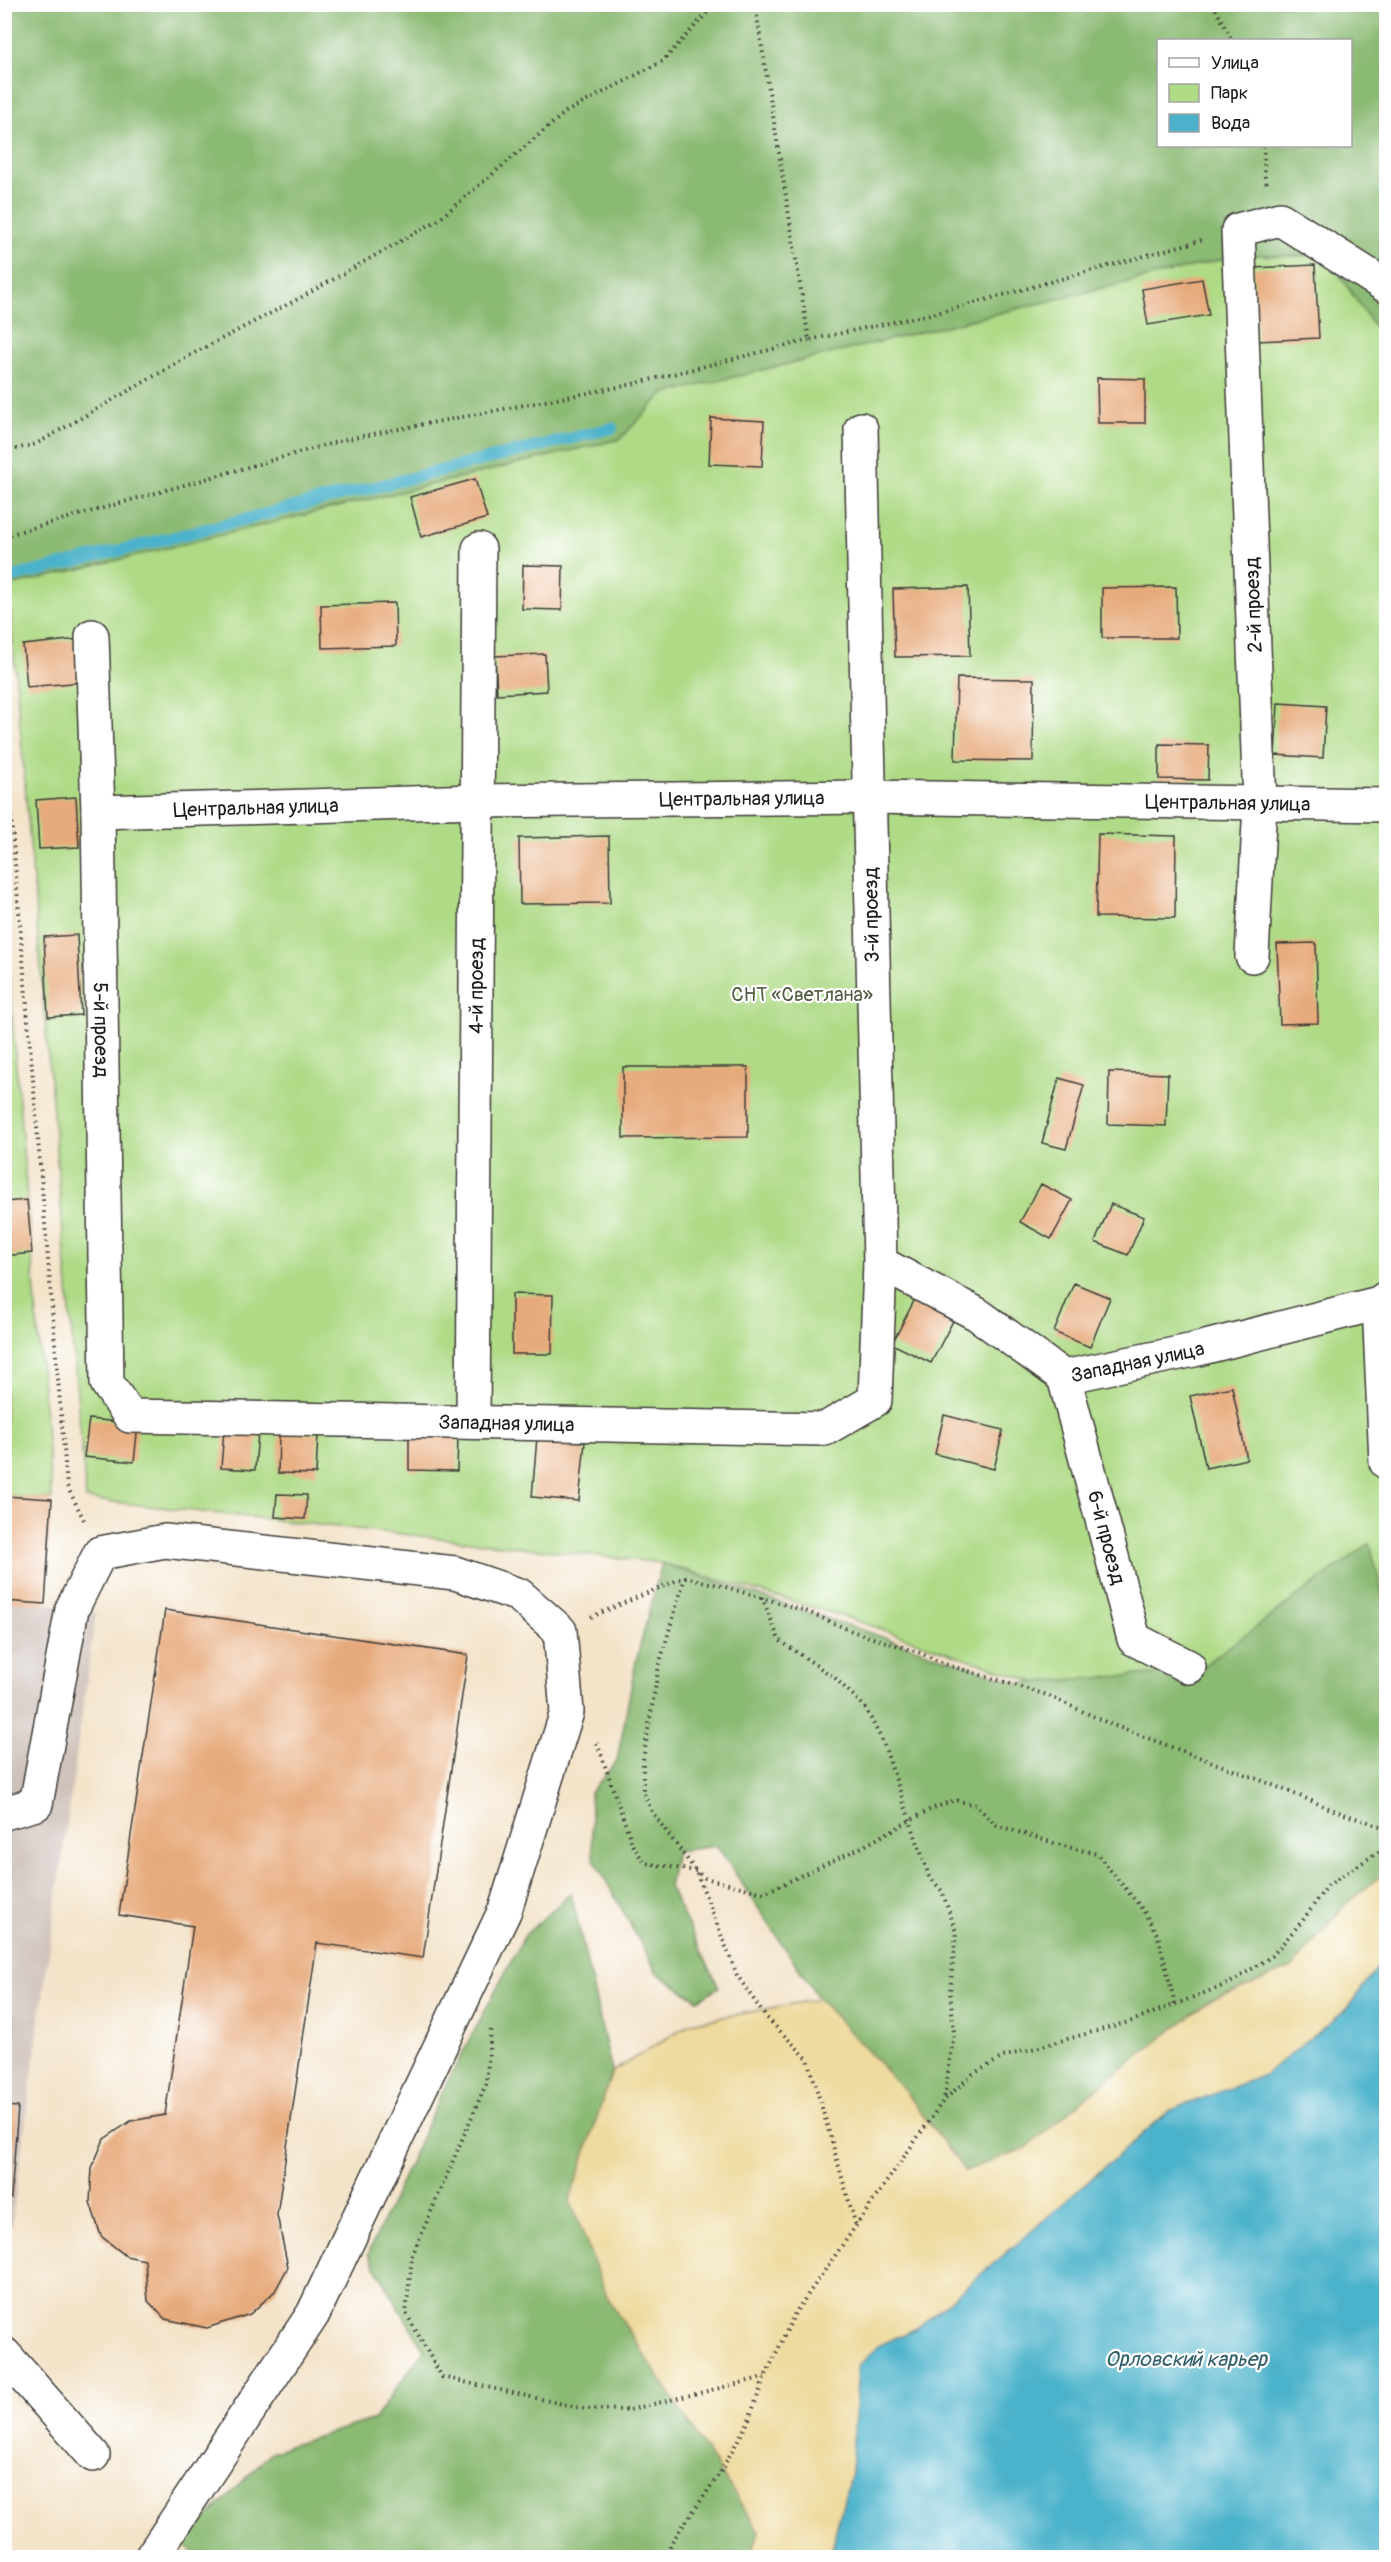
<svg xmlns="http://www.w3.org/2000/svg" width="1391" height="2562" font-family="Pangolin,sans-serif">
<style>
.industrial{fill:#cec1ba}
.green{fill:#afda86;stroke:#667b51;stroke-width:1.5}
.forest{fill:#8bba73;stroke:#546b48;stroke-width:1.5;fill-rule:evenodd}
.sand{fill:#eeda9e;stroke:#857b5d;stroke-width:1.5}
.water{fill:#4cb2cb;stroke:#346774;stroke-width:1.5}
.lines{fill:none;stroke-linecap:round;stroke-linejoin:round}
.stream{stroke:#4cb2cb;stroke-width:12}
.building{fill:#e7aa7c}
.minor-casing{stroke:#3c3a36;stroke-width:36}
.path{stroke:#3c3a36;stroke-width:4;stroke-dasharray:1.5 4.5;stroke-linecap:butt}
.minor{stroke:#fff;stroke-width:33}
.labels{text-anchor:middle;stroke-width:4.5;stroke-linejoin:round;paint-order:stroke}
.street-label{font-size:20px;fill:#1c1c1c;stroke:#fff}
.park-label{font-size:20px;fill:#4f5e41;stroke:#fff}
.water-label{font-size:21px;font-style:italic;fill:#32606b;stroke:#fff}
</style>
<rect width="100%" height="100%" fill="#fff"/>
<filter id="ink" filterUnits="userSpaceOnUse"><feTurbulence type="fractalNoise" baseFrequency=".0167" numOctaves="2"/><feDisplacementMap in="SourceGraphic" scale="12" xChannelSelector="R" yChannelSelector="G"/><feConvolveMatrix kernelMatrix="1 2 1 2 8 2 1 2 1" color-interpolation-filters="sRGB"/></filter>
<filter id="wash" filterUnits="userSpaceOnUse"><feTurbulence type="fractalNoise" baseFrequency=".008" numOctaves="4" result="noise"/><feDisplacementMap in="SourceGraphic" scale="24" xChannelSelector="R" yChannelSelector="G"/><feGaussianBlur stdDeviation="1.35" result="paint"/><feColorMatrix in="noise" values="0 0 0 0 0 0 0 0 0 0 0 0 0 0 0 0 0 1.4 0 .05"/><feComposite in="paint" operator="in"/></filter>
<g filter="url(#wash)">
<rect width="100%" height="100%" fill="#f3e3c9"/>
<path class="industrial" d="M4,1496L45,1604L96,1613L11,2227H4Z"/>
<path class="green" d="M1240,255L1327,256L1372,323L1386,336V1802L845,1617L662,1563L86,1499L8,586L619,439L662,394Z
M4,919L52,1499L5,1496Z"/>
<path class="forest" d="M4,5H1386V336L1372,323L1327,256L1240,255L663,394L620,439L5,587ZM1158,40H1350V146H1158Z
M1370,1543L1386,1610V1734L1383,1750L1386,1774V1872L1345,1905L1292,1968L1210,2001L1110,2078L1027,2148L965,2171L903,2089L819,1999L717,1846L676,1851L669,1887L719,1987L698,2000L657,1973L593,1857L590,1793L617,1761L636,1661L662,1563L1019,1683L1196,1671Z
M571,1893L612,2072L570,2200L608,2299L759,2531L751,2557L200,2558L181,2542L224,2501L271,2452L374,2419L424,2350L368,2254L443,2090L525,1935Z"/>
<path class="sand" d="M1386,1872V1956L1346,2010L1264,2076L1169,2111L1018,2243L917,2328L878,2346L859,2366L851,2473L829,2557H751L759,2531L608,2299L570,2200L612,2072L691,2023L819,1999L903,2089L965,2171L1026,2148L1110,2078L1210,2001L1292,1968L1345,1905Z"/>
<path class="water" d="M1386,1956V2557H829L851,2473L858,2366L878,2346L917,2328L1018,2243L1169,2111L1264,2075L1346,2010Z"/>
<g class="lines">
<path class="stream" d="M5,579L612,428"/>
</g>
<g id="blocks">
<path class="building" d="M1315,265L1319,338L1257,341L1253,268Z
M1202,279L1209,315L1148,325L1142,289Z
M1097,378L1145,379V423H1098Z
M711,418L764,421L762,466L709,464Z
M475,479L487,518L421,537L410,497Z
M523,565L563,566L562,610L522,609Z
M968,587L970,656L895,657L893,589Z
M1176,587L1177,638H1102V588Z
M395,603L396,646L322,648L321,605Z
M79,639L83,682L27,687L23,645Z
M545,654L547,691L497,694L495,656Z
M957,678L1034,679L1033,761L955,760Z
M1278,703L1326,706L1323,758L1275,755Z
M1159,744L1209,745L1208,780L1159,779Z
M76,797L79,847L39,849L36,800Z
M1098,834L1176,836L1175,918L1096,917Z
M609,836L610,903L520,904L519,838Z
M77,935L81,1015L48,1017L44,937Z
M1316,943L1318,1023L1280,1024L1277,944Z
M623,1067H748V1137L623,1138Z
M1109,1072L1168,1074L1166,1126L1108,1124Z
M1059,1078L1084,1085L1066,1149L1042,1143Z
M1041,1184L1072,1200L1051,1239L1020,1222Z
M27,1200L32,1253L4,1256V1202Z
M1111,1204L1144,1217L1128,1255L1095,1242Z
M1074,1283L1110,1298L1090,1347L1054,1332Z
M512,1294L553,1295L552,1354H512Z
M916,1297L955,1317L931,1363L892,1344Z
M1232,1387L1247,1459L1206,1468L1190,1396Z
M944,1415L1003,1430L994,1469L935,1454Z
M89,1419L138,1424L134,1462L84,1457Z
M224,1430L258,1432L255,1470L221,1468Z
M279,1433L318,1434L316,1474L278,1473Z
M409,1434L458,1435L457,1471L409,1470Z
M537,1437L585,1442L579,1501L532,1497Z
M277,1494L307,1495L305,1519L275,1517Z
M4,1496L52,1499L45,1604L4,1601Z
M165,1610L468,1655L423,1958L317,1943L277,2215L288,2267L275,2291L250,2314L207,2328L165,2319L148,2301L145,2260L126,2256L101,2236L90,2202L92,2168L104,2139L131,2121L165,2115L193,1926L119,1915Z
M4,2106L18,2107L11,2198H4Z"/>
</g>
</g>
<g filter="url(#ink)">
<use href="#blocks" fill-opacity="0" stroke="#3c3a36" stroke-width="1.5"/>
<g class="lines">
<defs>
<g id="minor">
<path id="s1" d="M92,636L98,812L107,1383L130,1416L825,1429L875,1400L880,1263L861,429"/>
<path id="s2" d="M98,812L478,801L868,797L1386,805"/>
<path d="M1252,956L1260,804L1238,230L1280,219L1386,286"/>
<path id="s3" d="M880,1263L977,1314L1064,1377L1194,1350L1379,1303L1386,1298"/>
<path d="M1379,1303L1386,1462"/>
<path id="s4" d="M1064,1377L1134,1639L1189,1667"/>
<path id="s5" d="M473,1422L479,549"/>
<path d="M4,1813L36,1804L72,1609L100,1553L165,1541L455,1573L519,1595L560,1631L567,1712L505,1910L313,2314L151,2558"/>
<path d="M4,2354L93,2455"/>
</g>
</defs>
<use href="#minor" class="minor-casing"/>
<path class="path" d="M755,4L809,340L945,311L1202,240
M1213,4L1232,40
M1263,146L1265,177L1267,184
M4,452L36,444L196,352L300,298L438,220L566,112L663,61L715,4
M4,536L347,439L629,385L809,340
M4,733L67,1486L84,1520
M685,1577L659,1665L643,1760V1791L652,1812L696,1871L737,1975L765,2016L808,2059L856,2226
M762,1597L779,1640L835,1678L865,1707L883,1742L929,1876L942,1891L956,1932L950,1991L954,2033L944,2099
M591,1617L685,1577L722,1586L806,1611L854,1632L918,1652L945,1664L1047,1695L1110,1724L1263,1781L1341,1813L1386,1828
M597,1743L633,1846L645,1863L696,1871L705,1878L764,1893L864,1846L931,1809L955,1800L976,1805L996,1825L1067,1847L1097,1854L1143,1910L1158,1936L1175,2004
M491,2030L486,2084L412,2256L406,2313L442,2377L585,2409L629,2410L765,2377
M666,2558L671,2543L718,2476L747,2424L765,2377L795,2313L943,2101L973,2074L1003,2057L1132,2021L1230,1983L1272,1956L1303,1920L1328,1885L1386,1847"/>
<use href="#minor" class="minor"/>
</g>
</g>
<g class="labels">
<g class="street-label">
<text transform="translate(1253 605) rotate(-92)" y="7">2-й проезд</text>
<text dy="7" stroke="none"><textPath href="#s2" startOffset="644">Центральная улица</textPath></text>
<text dy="7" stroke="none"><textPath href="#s2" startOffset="1130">Центральная улица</textPath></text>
<text dy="7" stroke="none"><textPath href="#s2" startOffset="158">Центральная улица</textPath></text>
<text transform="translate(871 915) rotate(-91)" y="7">3-й проезд</text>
<text dy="7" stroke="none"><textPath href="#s5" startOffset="436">4-й проезд</textPath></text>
<text dy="7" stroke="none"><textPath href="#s1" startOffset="394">5-й проезд</textPath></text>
<text dy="7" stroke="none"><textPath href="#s3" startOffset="292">Западная улица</textPath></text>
<text dy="7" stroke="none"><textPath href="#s1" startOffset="1164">Западная улица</textPath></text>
<text dy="7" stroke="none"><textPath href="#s4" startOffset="166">6-й проезд</textPath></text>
</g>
<g class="park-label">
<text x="802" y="1001">СНТ «Светлана»</text>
</g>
<g class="water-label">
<text x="1186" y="2366">Орловский карьер</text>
</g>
</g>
<rect width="1391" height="2562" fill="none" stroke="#fff" stroke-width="24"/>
<rect x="1157" y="39" width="195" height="108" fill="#ffffff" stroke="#a4a4a4" stroke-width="1.5"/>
<rect x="1169" y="58" width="30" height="9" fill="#ffffff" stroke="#a4a4a4" stroke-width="1.5"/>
<text x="1211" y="69" font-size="18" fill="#1c1c1c">Улица</text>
<rect x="1169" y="84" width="30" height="18" fill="#afda86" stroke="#a4a4a4" stroke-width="1.5"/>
<text x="1211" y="99" font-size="18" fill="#1c1c1c">Парк</text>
<rect x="1169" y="114" width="30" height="18" fill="#4cb2cb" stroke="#a4a4a4" stroke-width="1.5"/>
<text x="1211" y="129" font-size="18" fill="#1c1c1c">Вода</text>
</svg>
